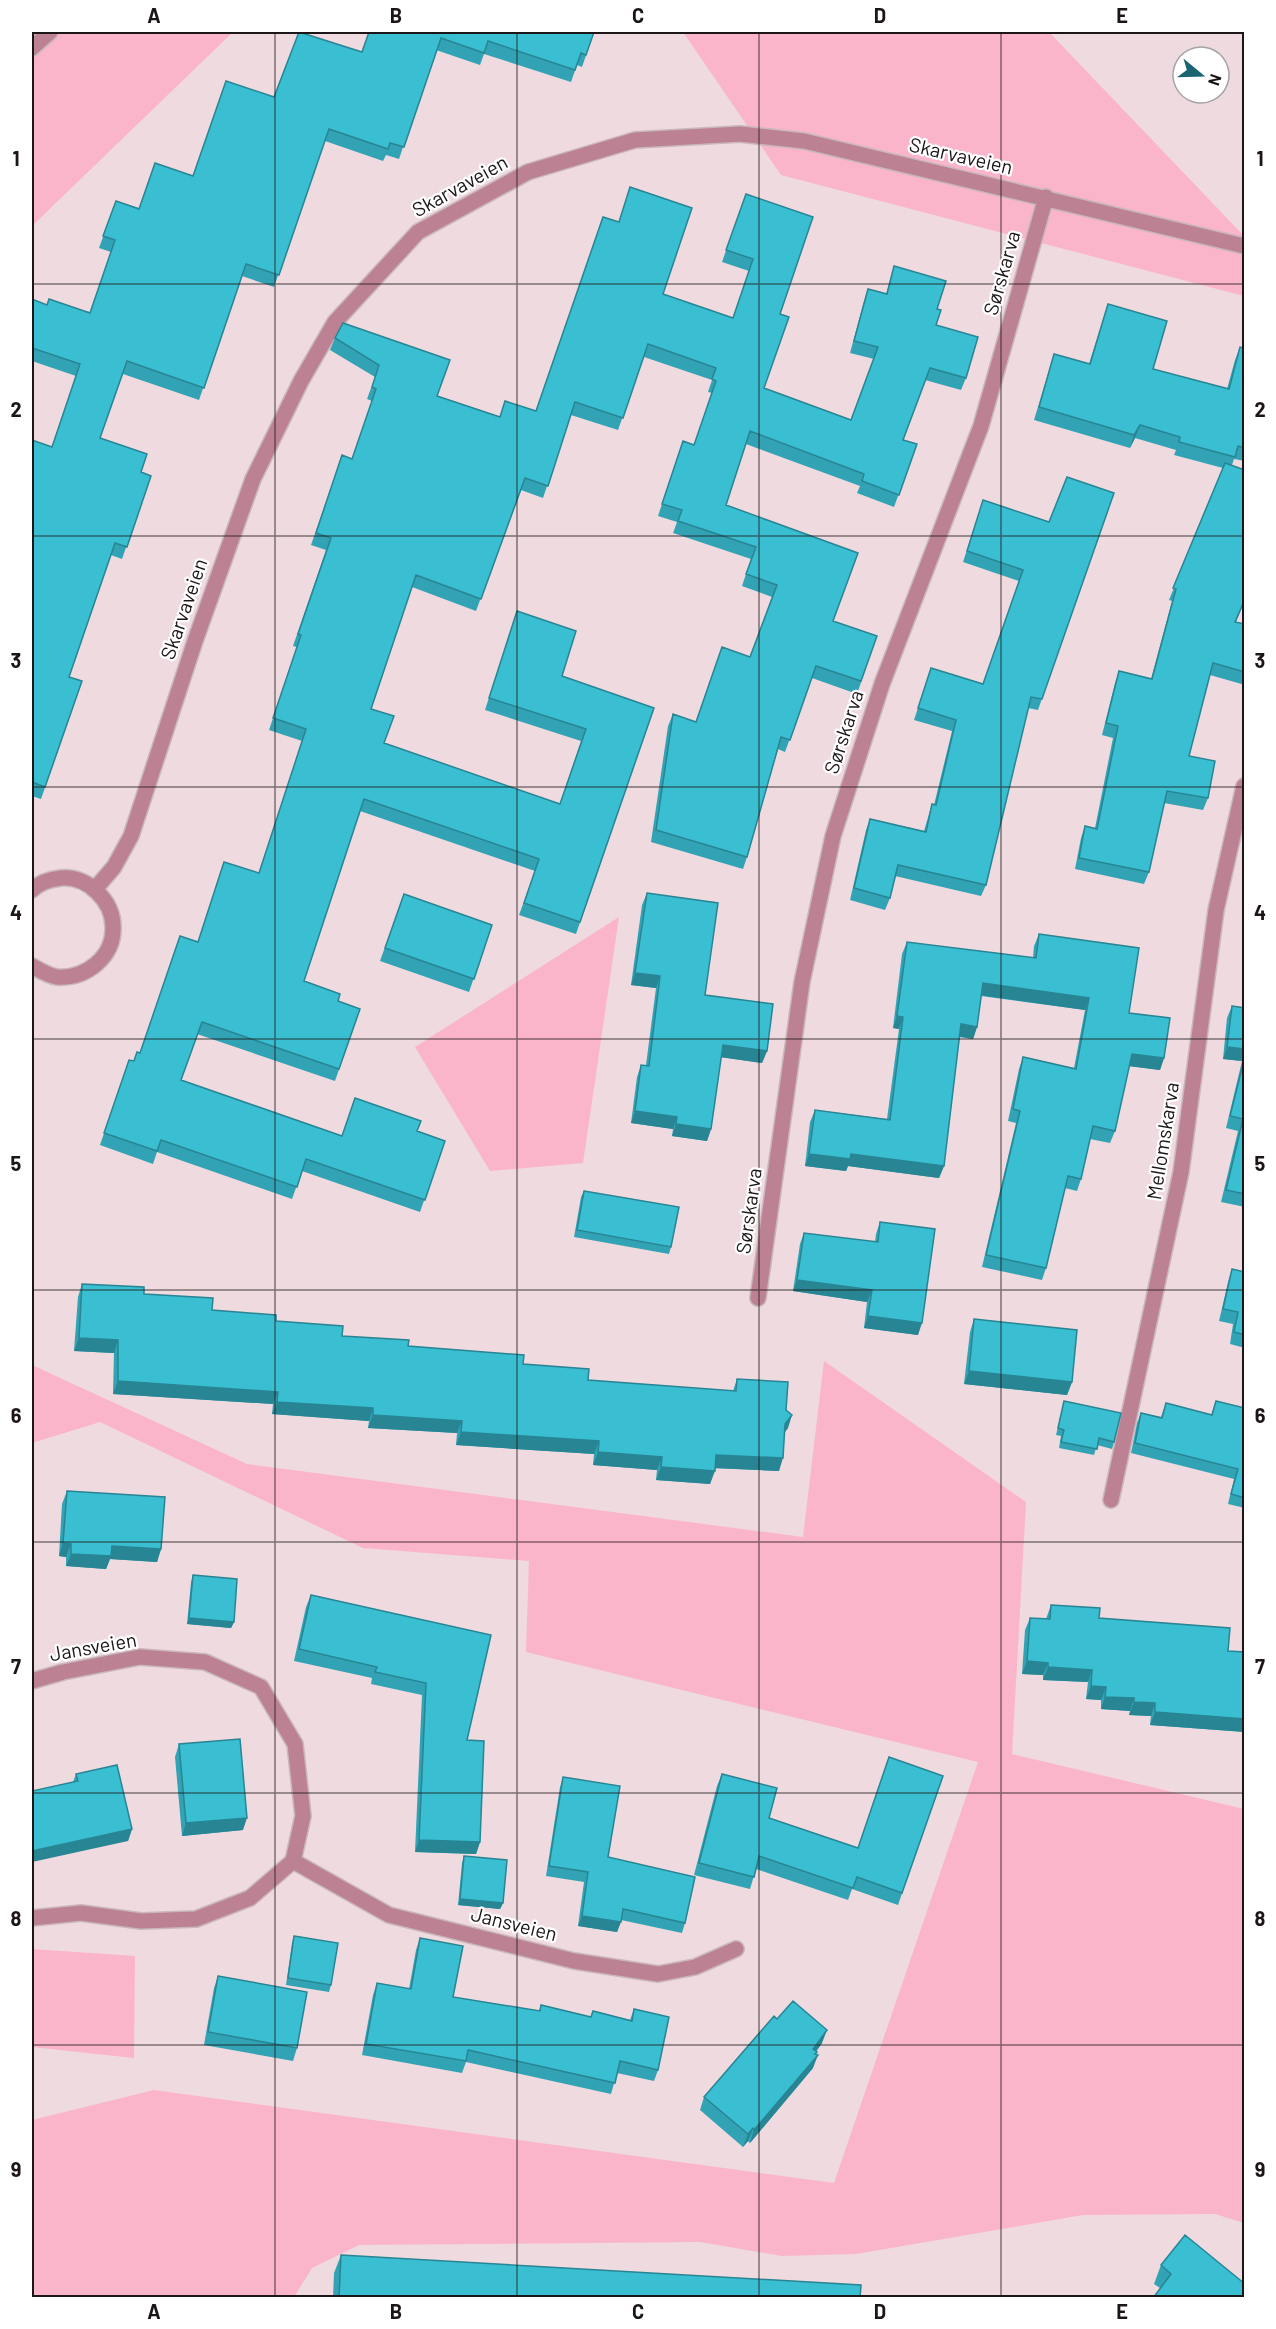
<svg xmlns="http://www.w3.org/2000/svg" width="1276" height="2329" font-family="Barlow,sans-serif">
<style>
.green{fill:#fab5ca}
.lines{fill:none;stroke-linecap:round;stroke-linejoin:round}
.street-casing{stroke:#c9b7bc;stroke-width:18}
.street{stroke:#bd8194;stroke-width:15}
.wall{fill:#31a3b5}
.shaded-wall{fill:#288593}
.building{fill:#39bed2;stroke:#288593;stroke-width:1.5}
.grid{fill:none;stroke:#1d1618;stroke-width:1.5;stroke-opacity:0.55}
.labels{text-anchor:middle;stroke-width:4.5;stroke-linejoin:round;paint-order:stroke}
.street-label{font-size:20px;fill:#1d1618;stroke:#fff}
.neatline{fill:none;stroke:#1d1618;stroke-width:2}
.grid-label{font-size:20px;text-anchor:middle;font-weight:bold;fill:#1d1618}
</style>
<rect width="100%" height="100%" fill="#efdae0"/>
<path class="green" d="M32,32H233L32,226Z
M683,32H1049L1244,236V296L781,175Z
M619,917L583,1163L490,1171L415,1047Z
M824,1361L1026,1502L1012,1754L1244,1809V2223L1215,2214L1083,2215L856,2254L782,2256L700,2242L359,2245L312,2268L294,2297H32V2120L154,2090L834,2183L978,1762L526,1652L529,1561L363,1548L100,1422L32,1443V1365L247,1464L803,1537Z
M32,1949L135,1956L134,2058L32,2047Z"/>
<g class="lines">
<defs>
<path id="street" d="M32,48L50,32
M95,889L114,867L131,836L195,641L253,479L301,381L335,322L418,232L528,172L635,140L740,134L804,141L1244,246
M32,890C40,882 51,879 61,878C88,876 113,901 113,927C114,957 86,979 57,977C49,976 39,970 32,966
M758,1298L802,982L833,836L882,684L981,426L1046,197
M1111,1500L1181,1172L1216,910L1244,786
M32,1681L63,1672L140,1657L205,1662L261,1687L295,1744L303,1816L293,1861L250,1898L196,1919L141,1921L81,1913L32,1918
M293,1861L389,1915L574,1961L658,1974L695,1967L736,1949"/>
</defs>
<use href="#street" class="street-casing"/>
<use href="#street" class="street"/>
</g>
<path class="wall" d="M369,32H594L582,67L577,65L571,82L484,54L480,65L436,50L399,159L386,155L383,161L325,141L274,287L242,276L199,400L123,374L100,438L141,472L151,476L122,559L111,555L69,677L82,681L41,799L32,796V440L52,447L76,376L32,361V299L47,305L90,312L111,252L99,248L116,201L139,208L193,176L274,97L362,52Z
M746,194L780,314L764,388L851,420L874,359L850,353L864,301L868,289L886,294L894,266L937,309L936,325L966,378L961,390L925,380L903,440L917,444L894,507L857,493L860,486L746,444L726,505L833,621L877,636L857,694L812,678L785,752L778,749L747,857L743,869L651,842L668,726L673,714L696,722L750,657L772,597L742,586L751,559L673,533L677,522L658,516L683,441L694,445L712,393L708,392L712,380L644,357L618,430L571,415L543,498L521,490L476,611L412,587L371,709L384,743L560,804L581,741L485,710L517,611L562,676L654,708L576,934L519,915L535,871L360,811L304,981L338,1001L360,1009L335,1081L197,1034L181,1080L342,1136L417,1131L445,1141L420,1212L302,1171L292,1199L157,1152L153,1164L100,1145L129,1060L134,1061L259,873L302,741L269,730L297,647L293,646L326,550L311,545L342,455L352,459L372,401L367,399L375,377L330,350L335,338L437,396L499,417L536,411L663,294L733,318L749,271L722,262Z
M1108,304L1153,369L1227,389L1235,360L1240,347L1245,348V461L1234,459L1232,465L1245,470V600L1236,622L1245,624V685L1210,675L1189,756L1208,798L1203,810L1164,803L1149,872L1144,884L1075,869L1081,838L1085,826L1095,828L1113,738L1102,735L1115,683L1119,671L1151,679L1172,601L1169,600L1223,468L1174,455L1176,450L1135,438L1130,448L1034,420L1054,354L1089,364Z
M1114,493L1038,710L1028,708L986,885L981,896L895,876L890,898L885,910L850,900L866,830L870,819L924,831L932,804L934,805L952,731L914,720L931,668L983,684L1019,581L963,562L983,500L1049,522Z
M647,893L705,995L767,1051L762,1063L721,1057L711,1129L707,1141L672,1136L673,1129L631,1123L637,1077L641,1065H646L656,988L631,985L642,905Z
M404,894L492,925L469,992L380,961Z
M1039,934L1129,1013L1164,1058L1160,1070L1129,1066L1115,1131L1110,1143L1090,1139L1081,1179L1077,1191L1065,1188L1046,1268L1042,1280L982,1267L1016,1123L1008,1121L1019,1069L1023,1057L1074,1068L1085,1010L981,996L977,1027L973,1039L959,1037L944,1166L939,1178L848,1166L846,1171L805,1166L810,1122L815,1110L887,1119L899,1029L893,1028L902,954L907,942L1033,958L1034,946Z
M1232,1006L1245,1008V1207L1221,1202L1238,1131L1226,1128L1242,1061L1223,1059L1227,1018Z
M584,1191L671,1247L669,1254L574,1237L581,1197Z
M880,1222L918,1335L864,1328L867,1302L793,1291L800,1244L804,1233L875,1242L876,1234Z
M1232,1269L1245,1272V1348L1230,1344L1233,1324L1219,1321L1228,1282Z
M82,1284L144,1294L212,1310L276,1321L342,1336L523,1364L588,1380L733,1391L737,1379L786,1410L788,1428L785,1432L779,1471L715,1468L710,1484L656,1480L657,1470L593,1465L594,1454L456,1445L457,1433L368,1428L369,1421L272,1414L273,1404L113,1394L114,1353L74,1351L78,1297Z
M974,1319L1072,1382L1067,1395L964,1384L970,1332Z
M1064,1401L1114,1442L1112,1449L1097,1445L1094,1455L1059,1448L1061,1436L1056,1435Z
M1216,1401L1245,1408V1508L1228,1504L1234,1479L1131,1453L1137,1423L1141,1413L1161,1417L1166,1403L1211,1415Z
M67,1491L161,1549L157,1562L110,1559L106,1569L66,1566V1557L59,1556L62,1504Z
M193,1575L234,1622L231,1628L187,1624L191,1582Z
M311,1595L491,1635L467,1740L480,1842L476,1854L415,1852L422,1695L371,1684L372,1678L294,1661L306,1607Z
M1051,1605L1099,1618L1228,1651L1245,1652V1732L1150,1725L1151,1716L1129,1715L1130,1711L1101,1709V1700L1086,1699L1088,1682L1043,1680V1675L1022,1674L1025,1630L1030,1618L1046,1619Z
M179,1744L243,1830L182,1836L175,1757Z
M76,1774L132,1829L128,1841L73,1782Z
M722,1774L769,1818L858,1848L943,1776L898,1905L852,1889L848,1900L756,1869L750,1889L694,1875L717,1786Z
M563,1777L608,1857L685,1923L682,1933L621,1920L617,1932L578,1926L584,1882L546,1876L560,1787Z
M464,1856L503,1903L500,1909L458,1905L462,1863Z
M294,1936L331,1985L329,1992L286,1985L292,1943Z
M420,1938L453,1997L539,2011L541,2005L591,2017L593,2011L630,2020L634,2009L658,2070L654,2081L617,2073L611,2094L466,2062L462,2073L362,2055L373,1995L377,1983L409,1989L416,1950Z
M218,1976L297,2048L293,2061L204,2045L214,1988Z
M777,2019L822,2043L816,2051L813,2068L750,2143L748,2141L743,2147L700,2110L704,2097Z
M341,2255L860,2298H333L334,2273Z
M1161,2265L1245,2284L1160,2288L1154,2284Z"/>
<path class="shaded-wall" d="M1140,425L1135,438L1130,448L1134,435Z
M635,973L660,976L656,988L631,985Z
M983,983L1089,998L1085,1010L979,995Z
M897,1016L903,1017L899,1029L893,1028Z
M961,1024L977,1027L973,1039L957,1036Z
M723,1045L767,1051L762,1063L719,1057Z
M1227,1047L1245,1049V1053L1242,1061L1223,1059Z
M1132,1054L1164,1058L1160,1070L1128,1066Z
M635,1111L677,1117L673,1129L631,1123Z
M676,1124L711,1129L707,1141L672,1136Z
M809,1154H851L944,1166L939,1178L848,1166L846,1171L805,1166Z
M797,1280L872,1290L867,1302L793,1291Z
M868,1316L922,1323L918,1335L864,1328Z
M79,1338L118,1340L114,1353L74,1351Z
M969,1371L1072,1382L1067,1395L964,1384Z
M118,1381L278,1392L273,1404L113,1394Z
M277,1402L373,1408L369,1421L272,1414Z
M373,1415L462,1421L457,1433L368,1428Z
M792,1415L788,1428L781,1437L785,1424Z
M461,1432L599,1441L594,1454L456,1445Z
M598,1452L662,1457L657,1470L593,1465Z
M716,1455L783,1458L779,1471L711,1468Z
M661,1467L715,1471L710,1484L656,1480Z
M63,1543L71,1544L66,1557L59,1556Z
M112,1546L161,1549L157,1562L110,1559L106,1569L66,1566L71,1554Z
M189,1618L234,1622L231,1628L187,1624Z
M1027,1661L1048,1663L1043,1675L1022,1674Z
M1048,1667L1092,1670L1088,1682L1043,1680Z
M1091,1686L1106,1687L1101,1700L1086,1699Z
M1105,1697L1134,1698L1130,1711L1101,1709Z
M1134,1702L1155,1703L1151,1716L1129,1715Z
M1155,1712L1245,1719V1732L1150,1725Z
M247,1818L243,1830L182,1836L186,1823Z
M132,1829L128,1841L32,1862V1851Z
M419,1840L480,1842L476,1854L415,1852Z
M460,1899L503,1903L500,1909L458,1905Z
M582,1916L621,1922L617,1932L578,1926Z
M827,2030L822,2043L809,2062L813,2049Z
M817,2052L814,2060L818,2055L813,2068L750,2143L754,2130Z
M753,2128L748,2141L743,2147L748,2134Z"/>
<path class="building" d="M299,32L362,52L369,32H594L586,55L581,53L575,70L488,41L484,53L441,38L404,147L390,143L388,149L329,129L279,275L246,264L204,388L127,361L100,438L147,454L141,472L151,476L127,547L115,543L69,677L82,681L45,787L32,782V440L52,447L80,364L32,348V299L47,305L49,299L90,313L115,240L103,236L116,201L139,209L155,163L193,176L226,81L274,97Z
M630,187L692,208L663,294L733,318L753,259L726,250L746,194L813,217L780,314L789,317L764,388L851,420L878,347L854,341L868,289L887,294L894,266L946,281L937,309L941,310L936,325L978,337L966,378L930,368L903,440L917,444L899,495L862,481L864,474L750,431L726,505L858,553L833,621L877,636L861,681L816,666L790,740L781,737L747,857L656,830L673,714L696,722L722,647L750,657L777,585L746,574L756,547L678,521L682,510L662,504L683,441L694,445L716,381L712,379L716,368L648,344L623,418L575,402L548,486L525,478L481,599L416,575L371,709L394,716L384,743L560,804L586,729L489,698L517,611L576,631L562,676L654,708L580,922L524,903L539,859L364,799L304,981L340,994L338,1001L360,1009L339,1069L202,1022L181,1080L342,1136L355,1098L421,1121L417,1131L445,1141L425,1200L306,1159L297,1187L161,1140L157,1151L104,1133L129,1060L134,1061L137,1052L140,1053L180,936L198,942L224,862L259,873L306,729L273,718L301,635L298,634L331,538L316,533L342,455L352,459L376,389L372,387L379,365L335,338L343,323L450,360L437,396L500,417L505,401L536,411L603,217L619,222Z
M1108,304L1167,321L1153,369L1229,389L1240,347L1245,348V448L1238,446L1235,457L1179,442L1180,437L1140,425L1134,435L1039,407L1054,354L1090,364Z
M1225,463L1245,470V599L1235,622L1245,624V672L1213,663L1189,756L1215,761L1208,798L1167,791L1149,872L1079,858L1085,826L1097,829L1118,726L1106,723L1119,671L1152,679L1176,589L1173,588Z
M1067,477L1114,493L1042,699L1031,697L986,885L898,865L890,898L854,888L870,819L926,832L932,804L936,805L956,720L918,708L931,668L983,684L1023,570L967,551L983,500L1049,522Z
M647,893L718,903L705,995L773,1004L767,1051L723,1045L711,1129L676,1124L677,1117L635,1111L641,1065L649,1066L660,976L635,973Z
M404,894L492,925L474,979L385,948Z
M1039,934L1139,948L1129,1013L1170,1018L1164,1058L1132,1054L1115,1131L1093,1126L1081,1179L1068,1176L1046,1268L986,1255L1020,1111L1013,1109L1023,1057L1076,1069L1089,998L983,983L977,1027L961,1024L944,1166L851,1154L850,1159L809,1154L815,1110L890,1120L903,1017L897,1016L907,942L1036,958Z
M1232,1006L1245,1008V1049L1227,1047Z
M1245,1056V1194L1226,1190L1243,1119L1230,1116Z
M584,1191L679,1207L671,1247L577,1230Z
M880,1222L935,1229L922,1323L868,1316L872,1290L797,1280L804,1233L878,1242Z
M1232,1269L1245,1272V1335L1234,1332L1238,1312L1223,1309Z
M82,1284L144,1287V1294L213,1298L212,1310L276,1315V1321L343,1326L342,1336L409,1340L408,1346L524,1355L523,1364L589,1369L588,1380L736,1391L737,1379L788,1382L786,1410L792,1415L785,1424L783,1458L716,1455L715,1471L661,1467L662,1457L598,1452L599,1441L461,1432L462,1421L373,1415V1408L277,1402L278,1392L118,1381V1340L79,1338Z
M974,1319L1077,1330L1072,1382L969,1371Z
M1064,1401L1121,1413L1114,1442L1099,1438L1097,1449L1061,1442L1064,1430L1058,1428Z
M1216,1401L1245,1408V1498L1231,1494L1238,1469L1135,1443L1141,1413L1162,1418L1166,1403L1212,1415Z
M67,1491L165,1497L161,1549L112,1546L111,1556L71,1554V1544L63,1543Z
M193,1575L237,1579L234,1622L189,1618Z
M311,1595L491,1635L467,1740L484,1741L480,1842L419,1840L426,1683L375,1672L377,1667L299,1649Z
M1051,1605L1100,1608L1099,1618L1230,1628L1228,1651L1245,1652V1719L1155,1712V1703L1134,1702V1698L1105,1697L1106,1687L1091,1686L1092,1670L1048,1667V1663L1027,1661L1030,1618L1050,1619Z
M240,1739L247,1818L186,1823L179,1744Z
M889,1757L943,1776L902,1893L857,1877L853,1888L759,1856L754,1877L699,1863L722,1774L777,1788L769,1818L858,1848Z
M117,1765L132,1829L32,1851V1791L78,1781L76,1774Z
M563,1777L620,1786L608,1857L695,1877L685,1923L623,1909L621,1922L582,1916L588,1872L549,1866Z
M464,1856L507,1860L503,1903L460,1899Z
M294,1936L338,1943L331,1985L288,1978Z
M420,1938L463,1946L453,1997L540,2011L541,2005L591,2017L593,2011L632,2021L634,2009L669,2017L658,2070L620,2061L615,2083L468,2050L466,2061L366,2044L377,1983L411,1989Z
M218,1976L307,1992L297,2048L208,2032Z
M793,2001L827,2030L813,2049L817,2052L815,2054L818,2055L754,2130L753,2128L748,2134L704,2097L774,2016L777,2019Z
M1185,2235L1245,2284V2298H1153L1171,2274L1161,2265Z
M341,2255L861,2285L860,2298H339Z"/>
<path class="grid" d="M275,32V2298M517,32V2298M759,32V2298M1001,32V2298M32,284H1244M32,536H1244M32,787H1244M32,1039H1244M32,1290H1244M32,1542H1244M32,1793H1244M32,2045H1244"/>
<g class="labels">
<g class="street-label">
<text transform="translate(961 156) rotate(13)" y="7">Skarvaveien</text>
<text transform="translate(460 186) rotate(-29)" y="7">Skarvaveien</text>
<text transform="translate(1002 273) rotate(-74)" y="7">Sørskarva</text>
<text transform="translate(184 609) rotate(-71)" y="7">Skarvaveien</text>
<text transform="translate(844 732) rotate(-72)" y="7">Sørskarva</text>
<text transform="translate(1163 1141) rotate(-81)" y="7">Mellomskarva</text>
<text transform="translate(749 1211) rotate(-82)" y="7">Sørskarva</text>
<text transform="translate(93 1647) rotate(-10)" y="7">Jansveien</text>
<text transform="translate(514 1924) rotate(14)" y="7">Jansveien</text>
</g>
</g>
<rect width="1276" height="2329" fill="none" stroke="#ffffff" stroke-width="66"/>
<g transform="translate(1201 75) rotate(109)"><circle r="28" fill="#ffffff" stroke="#a5a2a3" stroke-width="1.5"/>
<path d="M0-4.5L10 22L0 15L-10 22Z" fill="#1a6571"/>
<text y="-9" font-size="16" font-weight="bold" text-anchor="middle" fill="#1d1618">N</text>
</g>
<rect x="33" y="33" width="1210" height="2263" class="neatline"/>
<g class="grid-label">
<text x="154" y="23">A</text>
<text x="396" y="23">B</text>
<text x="638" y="23">C</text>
<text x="880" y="23">D</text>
<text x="1122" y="23">E</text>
<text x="16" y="166">1</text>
<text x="1260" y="166">1</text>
<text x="16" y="417">2</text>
<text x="1260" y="417">2</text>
<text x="16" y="668">3</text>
<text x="1260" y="668">3</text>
<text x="16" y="920">4</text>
<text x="1260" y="920">4</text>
<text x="16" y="1171">5</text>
<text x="1260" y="1171">5</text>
<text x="16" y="1423">6</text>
<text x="1260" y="1423">6</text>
<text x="16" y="1674">7</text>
<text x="1260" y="1674">7</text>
<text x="16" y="1926">8</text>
<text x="1260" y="1926">8</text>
<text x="16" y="2177">9</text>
<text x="1260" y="2177">9</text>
<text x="154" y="2319">A</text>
<text x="396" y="2319">B</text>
<text x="638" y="2319">C</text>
<text x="880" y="2319">D</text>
<text x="1122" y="2319">E</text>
</g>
</svg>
